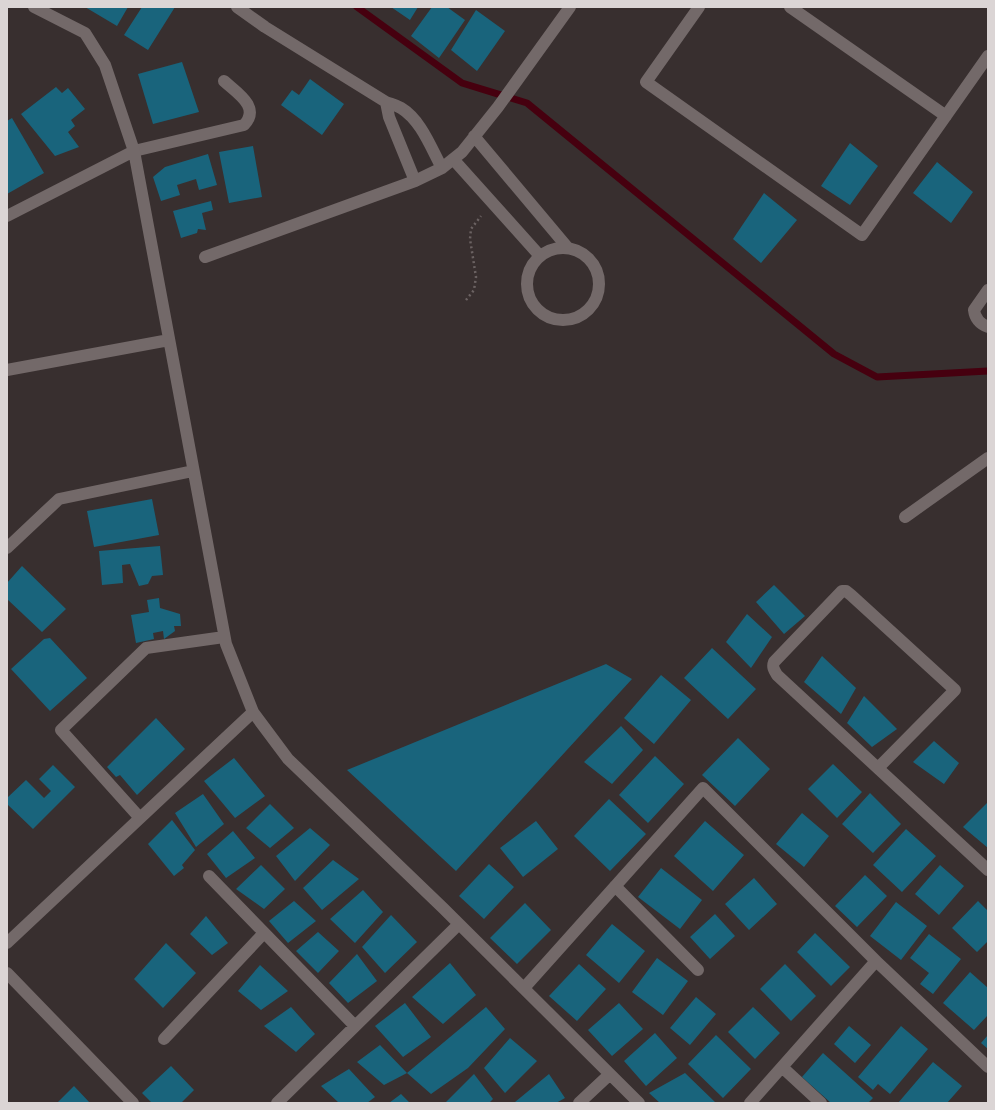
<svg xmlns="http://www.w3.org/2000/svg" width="995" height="1110" font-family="Arial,sans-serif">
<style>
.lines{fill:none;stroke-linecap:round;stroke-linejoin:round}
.stream{stroke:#46000f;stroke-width:7}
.building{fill:#19647c}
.path{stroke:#6b6262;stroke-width:2.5;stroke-dasharray:2 3;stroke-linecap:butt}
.service{stroke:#736969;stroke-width:12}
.minor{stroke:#736969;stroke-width:12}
</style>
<rect width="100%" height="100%" fill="#382f2f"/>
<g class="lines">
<path class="stream" d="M357,7L462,83L527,103L834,354L877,377L988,371"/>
</g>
<path class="building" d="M85,7H128L117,26Z
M142,7H175L148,50L124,35Z
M391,7H418L410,20Z
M432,7H447L465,20L439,58L411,36Z
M476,10L505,31L477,71L451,50Z
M182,62L199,112L153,124L138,74Z
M310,79L344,104L322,135L281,105L292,90L299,95Z
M56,87L62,93L68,88L85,109L71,120L75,126L68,132L79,147L55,156L21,114Z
M12,118L44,173L7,194V121Z
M850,143L878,166L850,205L821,186Z
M253,146L262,197L229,203L219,152Z
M208,154L217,185L199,190L196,179L177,185L180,195L161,201L153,177L165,167Z
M937,162L973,192L951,223L913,193Z
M764,193L797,220L761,263L733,239Z
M211,201L213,210L202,213L206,230L198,229L197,233L181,238L173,211Z
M152,499L159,535L94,547L87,511Z
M160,546L163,575L152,576L148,584L139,586L130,564L122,565L123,583L102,585L99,551Z
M22,566L66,609L42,632L7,599V583Z
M774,585L805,616L784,634L756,602Z
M159,598L160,608L180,614L181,626H174L175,631L164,639L163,631L153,633L154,639L136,643L131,615L149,612L147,600Z
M747,614L772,637L751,668L726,642Z
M50,638L87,678L50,711L11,669L44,639Z
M712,648L756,689L728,719L684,678Z
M822,656L856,688L841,714L804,682Z
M606,664L632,679L456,871L347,770Z
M661,675L691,700L654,744L624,718Z
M864,696L897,729L872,747L847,723Z
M156,718L185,749L137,795L120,775L116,777L107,767Z
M621,726L643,750L612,784L584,762Z
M738,738L770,769L735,806L702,775Z
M934,741L959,763L944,784L913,762Z
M655,756L684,784L648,823L619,795Z
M234,758L265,796L235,818L204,781Z
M833,764L862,792L837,818L808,789Z
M53,765L75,787L33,829L7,804V798L26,780L44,798L51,791L39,779Z
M870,793L901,824L873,853L842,824Z
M203,794L224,824L196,847L175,813Z
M609,799L646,834L610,871L574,836Z
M988,802V848L963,827Z
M270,804L294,828L270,848L246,828Z
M802,813L829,836L804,867L776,844Z
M172,820L195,850L182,865L184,868L174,876L148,844Z
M536,821L558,849L523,877L500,848Z
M705,821L744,855L713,891L674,856Z
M310,828L330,845L295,881L276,856Z
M906,829L936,856L902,892L873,865Z
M233,831L255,858L226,878L207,854Z
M333,860L359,879L322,910L303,888Z
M489,864L514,887L484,919L459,896Z
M261,865L285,889L264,909L236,889Z
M940,865L964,886L939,915L915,894Z
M661,868L702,900L680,929L638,897Z
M865,875L887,896L857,927L835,906Z
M754,878L777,904L749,930L725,904Z
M363,890L383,912L355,943L330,919Z
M294,901L316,921L288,943L269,921Z
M978,901L988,911V941L977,952L952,928Z
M896,902L927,926L901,960L870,936Z
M525,903L551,930L517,964L490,938Z
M715,914L735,936L710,959L690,937Z
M391,915L417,942L385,973L362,947Z
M206,916L228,943L212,955L190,934Z
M612,924L645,951L619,983L586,955Z
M318,932L339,951L318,973L296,951Z
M815,933L850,967L831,986L797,952Z
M929,934L961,959L933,994L920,984L929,973L910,958Z
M166,943L196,973L163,1008L134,979Z
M357,954L377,981L348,1003L329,983Z
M657,958L688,981L663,1015L632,992Z
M450,963L476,995L443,1024L412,997Z
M579,964L606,989L577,1021L549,996Z
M785,964L816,996L791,1021L760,989Z
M260,965L288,991L261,1010L238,991Z
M970,972L988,988V1015L974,1030L943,1003Z
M696,997L716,1014L690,1045L670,1028Z
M405,1003L431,1037L403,1057L375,1026Z
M619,1003L643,1029L612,1056L588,1030Z
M291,1007L315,1034L296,1052L264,1026Z
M486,1007L505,1029L468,1068L431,1094L407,1073L384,1085L357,1062L380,1045L407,1073Z
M753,1007L780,1033L755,1059L728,1032Z
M849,1026L871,1045L855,1063L834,1044Z
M901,1026L928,1049L890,1094L878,1084L873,1090L858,1077Z
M655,1033L677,1058L646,1086L624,1061Z
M716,1035L751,1069L723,1098L688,1064Z
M988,1035V1049L981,1043Z
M510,1038L537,1061L505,1093L484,1068Z
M823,1053L873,1098L868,1103H831L802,1077Z
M933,1062L962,1086L947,1103H898Z
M171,1066L194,1090L181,1103H152L142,1093Z
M349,1069L375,1097L367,1103H339L321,1086Z
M685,1073L715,1102L714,1103H660L649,1093Z
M474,1074L493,1099L489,1103H445Z
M549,1074L565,1098L556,1103L515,1102Z
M74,1086L90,1103H57Z
M401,1094L410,1103H389Z"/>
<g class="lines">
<path class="path" d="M466,300L474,290L476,277L470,239L471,229L481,216"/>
<path class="service" d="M237,7L265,27L386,102L389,117L415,181
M386,102C391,104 396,105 401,108C421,120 431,148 442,168
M474,136L568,248
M134,151L244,125C261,107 237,93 224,81
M453,159L540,256
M527 284a36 36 0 1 1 72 0a36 36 0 1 1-72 0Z
M205,257L415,181L442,168L462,152L498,107L570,7"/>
<path class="minor" d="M34,7L85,33L105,65L134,151L226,644L253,712L288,759L443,908L639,1103
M699,7L646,82L862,235L988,56
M790,7L946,116
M7,216L134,151
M988,290L974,310C975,318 980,324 988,327
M7,370L169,340
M905,517L988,458
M7,548L59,499L193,471
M878,768L955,690L851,595L846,591H842L774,662C772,667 774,670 777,675L988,870
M140,818L61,730L146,648L224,637
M209,876L355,1026
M615,886L698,970
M7,943L253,712
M7,973L133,1103
M524,988L703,788L876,961
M164,1039L264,933
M782,1067L821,1103
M277,1103L459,924
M579,1103L610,1074
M750,1103L876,961L988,1067"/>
</g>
<rect width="995" height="1110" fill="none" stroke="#dbd5d5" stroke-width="16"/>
</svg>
